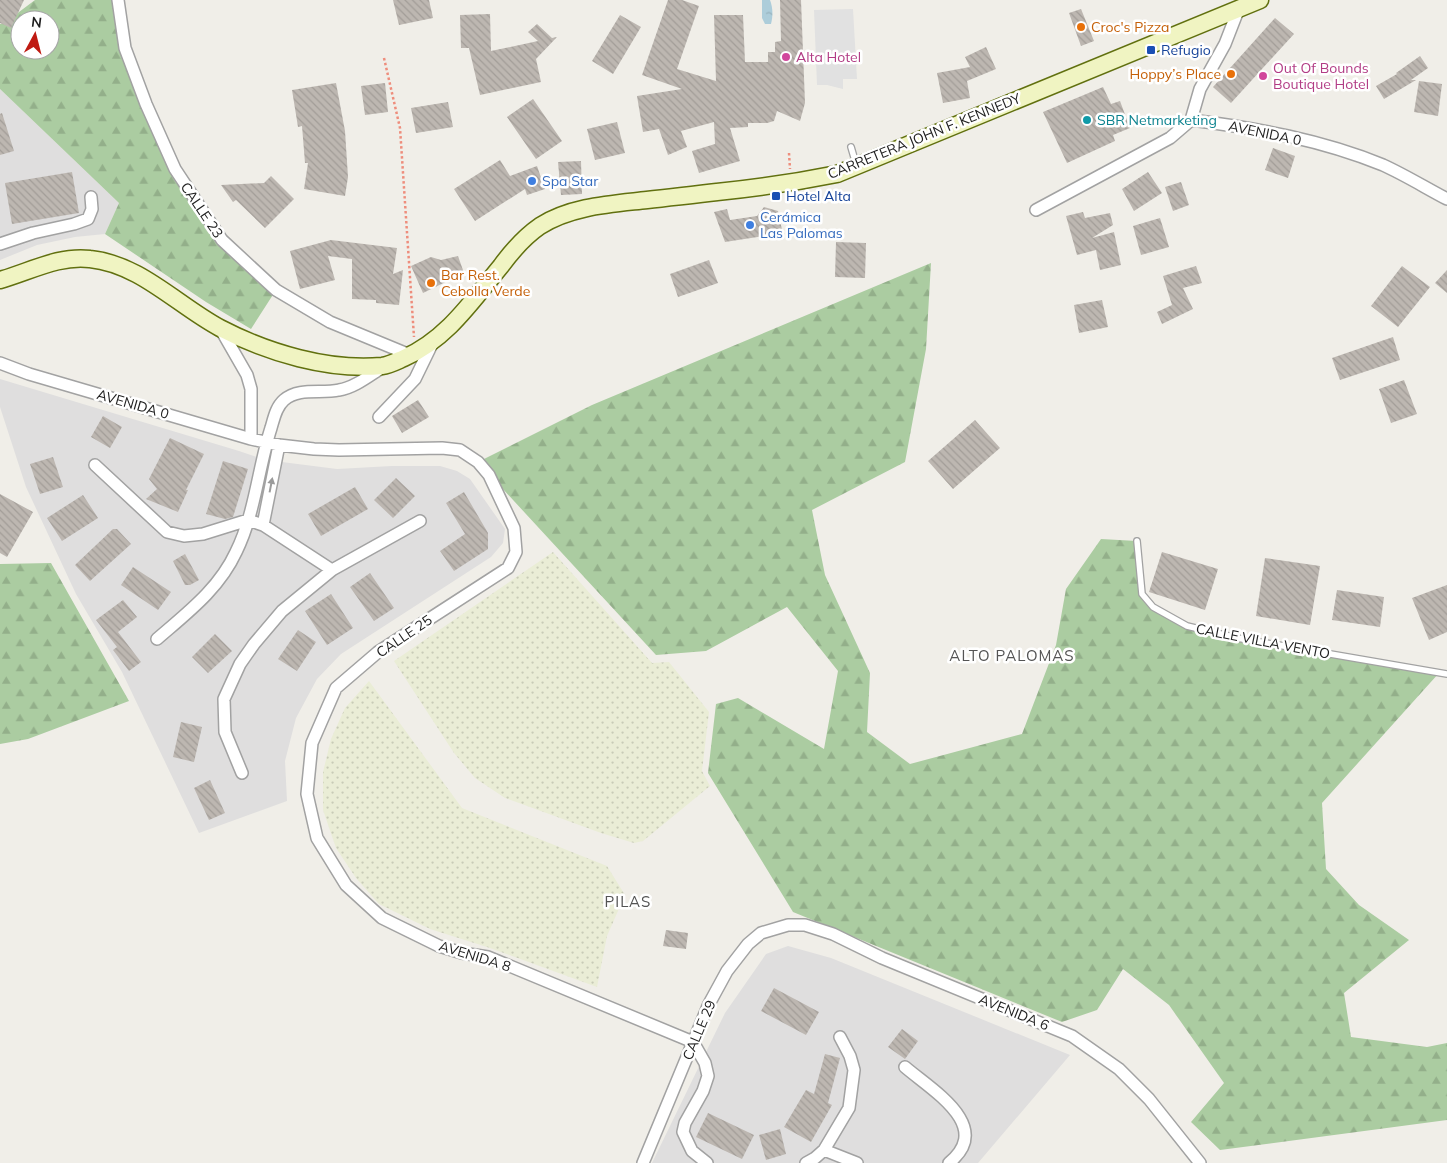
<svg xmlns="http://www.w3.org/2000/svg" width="1447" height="1163" font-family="Mulish,sans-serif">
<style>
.residential{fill:#dfdede}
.farmland{fill:url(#farmland-dots)}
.forest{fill:url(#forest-firs);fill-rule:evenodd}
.parking{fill:#e1e1e1}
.water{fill:url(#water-ripples)}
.building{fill:url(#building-back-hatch)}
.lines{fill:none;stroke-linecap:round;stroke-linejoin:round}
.lane-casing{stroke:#a2a2a2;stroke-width:8}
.street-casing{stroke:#a2a2a2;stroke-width:14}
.secondary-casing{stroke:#61700f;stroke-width:19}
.path{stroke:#ee8d7c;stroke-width:2.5;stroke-dasharray:2.5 2.5;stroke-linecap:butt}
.lane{stroke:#fff;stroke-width:5.5}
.street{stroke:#fff;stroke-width:11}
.secondary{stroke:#f0f4c2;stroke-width:16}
.oneway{fill:#9b9b9b}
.food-dot{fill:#e8710a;stroke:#fff;stroke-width:2}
.transit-dot{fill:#1a4fb4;stroke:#fff;stroke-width:2}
.hotel-dot{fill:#d1479c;stroke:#fff;stroke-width:2}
.culture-dot{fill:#0f9aa8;stroke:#fff;stroke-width:2}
.shop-dot{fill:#3f7fe0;stroke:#fff;stroke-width:2}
.labels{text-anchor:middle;stroke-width:5;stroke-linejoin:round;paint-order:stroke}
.food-label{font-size:14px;fill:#c56008;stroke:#fff;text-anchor:start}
.transit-label{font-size:14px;fill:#164399;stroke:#fff;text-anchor:start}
.hotel-label{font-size:14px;fill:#b23c85;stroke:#fff;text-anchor:start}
.culture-label{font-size:14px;fill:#0d838f;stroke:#fff;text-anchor:start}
.street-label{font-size:14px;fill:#212121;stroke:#fff}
.shop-label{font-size:14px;fill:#366cbe;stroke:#fff;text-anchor:start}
.neighbourhood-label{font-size:15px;letter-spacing:1px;fill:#545454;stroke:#fff}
</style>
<defs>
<pattern id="farmland-dots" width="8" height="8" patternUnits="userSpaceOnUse" patternTransform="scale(1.25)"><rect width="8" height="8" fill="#eaedd6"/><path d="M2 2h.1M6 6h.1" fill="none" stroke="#c8cbb7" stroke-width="1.8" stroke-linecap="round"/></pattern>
<pattern id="forest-firs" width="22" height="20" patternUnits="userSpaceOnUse" patternTransform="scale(1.25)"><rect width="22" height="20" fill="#abcca1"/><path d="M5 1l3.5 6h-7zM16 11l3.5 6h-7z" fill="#93af8a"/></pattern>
<pattern id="water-ripples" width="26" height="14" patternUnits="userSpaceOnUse" patternTransform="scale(1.25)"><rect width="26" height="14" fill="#adcdda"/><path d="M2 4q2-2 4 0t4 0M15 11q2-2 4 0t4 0" fill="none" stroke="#95b0bb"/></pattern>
<pattern id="building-back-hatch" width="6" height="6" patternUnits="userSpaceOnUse" patternTransform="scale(1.25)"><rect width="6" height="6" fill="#bdb7b1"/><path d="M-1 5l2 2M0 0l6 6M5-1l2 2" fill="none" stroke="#a29d98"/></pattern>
</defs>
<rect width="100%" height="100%" fill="#f0eee8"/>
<path class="residential" d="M0,89L119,203L105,234L75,237L37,245L0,260Z
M0,379L239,451L266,460L337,469L392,466H440L457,471L470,479L505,529L503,543L491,557L341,654L317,679L296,718L285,761L287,801L199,833L122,672L76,594L26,487L0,407Z
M788,946L831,958L1070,1055L978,1163H652L725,1013L766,954Z"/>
<path class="farmland" d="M553,552L652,663L669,662L709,712L702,771L710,786L643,841L634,843L601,833L505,798L475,778L454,753L394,661Z
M369,681L462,808L607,866L625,895L607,936L597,987L490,948L430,929L379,904L356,878L336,848L323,810V772L331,739L345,708Z"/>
<path class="forest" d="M35,0H119L125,48L175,169L222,240L276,290L251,329L206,302L105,234L119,203L0,89V24H3ZM20,20H50V50H20Z
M931,263L926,349L905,462L812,510L825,575L870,673L867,732L910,764L1022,734L1056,645L1066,589L1101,539L1137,541L1142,594L1154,607L1187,626L1439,673L1322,803L1326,869L1359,905L1409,940L1344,993L1351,1037L1427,1047L1447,1043V1120L1220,1150L1191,1122L1224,1083L1169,1005L1123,969L1097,1010L1062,1022L793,912L708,773L716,704L738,698L824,749L838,671L787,607L706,651L656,655L478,462L592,405Z
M51,563L129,701L28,739L0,744V564Z"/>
<path class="parking" d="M853,9L857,79H843V89L827,85H817L814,10Z"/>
<path class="water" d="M762,0H770C773,8 773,16 771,24H765L762,18Z"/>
<path class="building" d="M0,0H24L11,28L0,23Z
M393,0H429L433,18L399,25Z
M668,0H682L699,6L677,69L716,81L714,15H743L745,62H768V52H775V42L781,41L780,0H801L805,103L800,121L777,111L774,121L767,123H748V127L730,128L740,161L699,173L692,151L715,144L714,122L681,131L687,147L668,155L659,129L643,132L637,96L682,89L642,75Z
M1081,9L1094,41L1081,46L1069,13Z
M490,14L491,51L538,41L528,32L537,24L552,38L557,37L536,59L541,82L480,95L469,48H461L460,15Z
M620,15L641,27L613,74L592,61Z
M1275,18L1294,34L1231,103L1213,87Z
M986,47L996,69L967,81L970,98L943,103L937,73L970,67L965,57Z
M1420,56L1428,68L1411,80H1416L1384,99L1376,86L1397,74L1396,73Z
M1419,81L1442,84L1438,116L1414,112Z
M336,83L345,131L348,177L345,196L304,189L308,163H305L302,126L298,127L292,90Z
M385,83L388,112L365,115L361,86Z
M1103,87L1111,104L1120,101L1130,128L1113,135L1115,141L1067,163L1043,112Z
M533,99L562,141L536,159L507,117Z
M448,102L453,127L416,133L411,108Z
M2,113L14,151L0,155V114Z
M617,122L625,153L595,160L587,129Z
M1273,148L1295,156L1288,178L1265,170Z
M500,160L510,176L537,166L545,189L527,195L525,189L475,221L454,189Z
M581,161L582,194L561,195L558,162Z
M72,172L79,213L12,224L5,183Z
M1148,172L1162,193L1134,211L1122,189Z
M271,176L294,199L265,228L236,200L233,202L221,185L264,183Z
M1181,182L1189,205L1173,211L1165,187Z
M764,207L778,211L782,230L777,234L725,242L714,212L727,209L730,220L757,216Z
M1083,212L1085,218L1110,213L1113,225L1092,238L1114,232L1121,265L1100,270L1096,250L1077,255L1066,216Z
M1160,218L1169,247L1141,255L1133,226Z
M331,240L397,248L393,274L403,270L399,305L376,303V300L352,299V259L328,256L335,280L300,289L290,251Z
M836,242L866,243L865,278L835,277Z
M458,256L464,273L423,293L411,266L431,257L441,260Z
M709,260L718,283L678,297L670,274Z
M1196,266L1202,283L1183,288L1193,309L1162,324L1157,312L1172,305L1163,276Z
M1402,266L1430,287L1398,327L1371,306Z
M1447,270V293L1435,283Z
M1102,300L1108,327L1079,333L1074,305Z
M1393,337L1400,360L1340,380L1332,358Z
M1404,380L1417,414L1391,423L1379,389Z
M418,400L429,417L402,433L392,416Z
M103,416L122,427L110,448L91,437Z
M975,420L1000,448L953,489L928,461Z
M170,438L204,454L186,490H188L178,512L146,499L157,489L149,479Z
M53,457L63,487L40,494L30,464Z
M223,461L248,469L233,517L225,519L206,514Z
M396,478L415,496L393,518L374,500Z
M355,487L368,509L321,536L308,514Z
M464,492L488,533V549L454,571L440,551L465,534L446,503Z
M0,494L33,512L7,557L0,553Z
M83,495L98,518L62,541L47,518Z
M113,529H117L131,544L90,581L75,565Z
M1162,552L1218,569L1205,610L1149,592Z
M185,554L199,580L190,585H185L173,561Z
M1265,558L1320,566L1310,625L1256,616Z
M133,567L171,592L158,610L121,585Z
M370,573L394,608L374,621L350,587Z
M1447,585V632L1429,640L1412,598Z
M1337,590L1384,597L1380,627L1332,620Z
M331,594L353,628L327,645L305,611Z
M123,600L137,617L118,632L141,662L129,671L113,650L117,647L96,620Z
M298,630L316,642L297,671L278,659Z
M215,634L232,651L208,673L192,657Z
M181,722L202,727L194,762L173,757Z
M210,780L225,813L209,820L194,788Z
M666,930L688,933L686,949L663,946Z
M774,988L819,1012L806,1035L761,1011Z
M902,1029L918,1041L905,1059L888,1047Z
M825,1054L840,1058L828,1103L832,1105L811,1142L784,1127L806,1090L814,1094Z
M708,1113L754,1135L742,1159L696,1137Z
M780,1129L786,1154L766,1160L759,1135Z"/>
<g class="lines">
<defs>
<path id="lane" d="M851,147L856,164
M1137,541L1142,594L1153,607L1187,626L1237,638L1447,674"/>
<path id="street" d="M118,0L125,48L146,104L175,169L222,240L276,290L330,322L410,355
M1191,120L1200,89L1225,44L1239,8
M1036,210L1170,138L1191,120C1256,128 1322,140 1383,165C1405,175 1426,188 1447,199
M0,244L33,233L74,224L88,219L92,209L91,197
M220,328L247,375L251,389V439
M0,363L29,374L251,439L279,445L314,449L339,450L442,448L460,450L478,462L489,475L514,528L516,552L508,568L378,652L336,688L312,743L307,794L317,838L346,885L382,918L439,946L462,953L488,957L693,1042
M379,417L415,379L433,342
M95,465L167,532L184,536L203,534L248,520L263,525L332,570
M263,525L279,445
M157,639C187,613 219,589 236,552C255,514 258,468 271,428C274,418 276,407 284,400C299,387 321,394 339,390C354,388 370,375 383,367
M242,773L225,732L224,699L240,664L254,644L282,611L332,570L420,521
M693,1042L705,1063L708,1076L703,1091L685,1123L683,1132L692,1151L707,1163
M905,1067C933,1091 994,1126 949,1163
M824,1150L857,1163
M643,1163L709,1004L727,971L748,944L761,933L788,925H805L833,934L882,958L1072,1036L1119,1069L1149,1099L1200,1163
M806,1163L815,1158L824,1150L849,1108L854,1070L850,1056L840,1037"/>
<path id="secondary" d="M0,280C29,272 59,255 90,259C140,264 177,305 220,328C268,353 329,371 382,366C390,365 397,361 404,358C447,339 472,301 501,266C512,251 524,237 540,226C571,206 612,204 647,200C671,197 694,195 717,192C757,188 797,182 837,174L1260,0"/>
</defs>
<use href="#lane" class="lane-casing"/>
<use href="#street" class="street-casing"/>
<use href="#secondary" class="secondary-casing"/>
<path class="path" d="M384,58L400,128L414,337
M789,153L790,169"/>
<use href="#lane" class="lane"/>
<use href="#street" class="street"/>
<use href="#secondary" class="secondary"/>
</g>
<defs><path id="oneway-solid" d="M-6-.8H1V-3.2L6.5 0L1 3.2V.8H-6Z" transform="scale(1.25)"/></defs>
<use class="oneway" href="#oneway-solid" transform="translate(271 485) rotate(-79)"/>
<g class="food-dot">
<circle cx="1081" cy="27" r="5"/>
<circle cx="1231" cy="74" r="5"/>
<circle cx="431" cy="283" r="5"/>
</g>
<g class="transit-dot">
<rect x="1146" y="45" width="10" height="10" rx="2.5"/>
<rect x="771" y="191" width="10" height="10" rx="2.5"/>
</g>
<g class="hotel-dot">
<circle cx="786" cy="57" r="5"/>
<circle cx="1263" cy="76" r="5"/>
</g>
<circle class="culture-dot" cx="1087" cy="120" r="5"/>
<g class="shop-dot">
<circle cx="532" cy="181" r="5"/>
<circle cx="750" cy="225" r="5"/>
</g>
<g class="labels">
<g class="food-label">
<text x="1091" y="32">Croc's Pizza</text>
<text x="1221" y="79" text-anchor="end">Hoppy’s Place</text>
<text x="441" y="280">Bar Rest.<tspan x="441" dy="16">Cebolla Verde</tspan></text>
</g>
<g class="transit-label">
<text x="1161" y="55">Refugio</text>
<text x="786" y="201">Hotel Alta</text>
</g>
<g class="hotel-label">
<text x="796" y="62">Alta Hotel</text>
<text x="1273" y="73">Out Of Bounds<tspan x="1273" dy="16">Boutique Hotel</tspan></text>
</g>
<g class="culture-label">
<text x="1097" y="125">SBR Netmarketing</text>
</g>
<g class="street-label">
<text transform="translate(1265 133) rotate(12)" y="5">AVENIDA 0</text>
<text transform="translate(924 136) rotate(-22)" y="5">CARRETERA JOHN F. KENNEDY</text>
<text transform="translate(202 210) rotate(56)" y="5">CALLE 23</text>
<text transform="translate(133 404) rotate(16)" y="5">AVENIDA 0</text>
<text transform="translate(404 636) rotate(-34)" y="5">CALLE 25</text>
<text transform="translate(1263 641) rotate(11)" y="5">CALLE VILLA VENTO</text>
<text transform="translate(475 956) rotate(17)" y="5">AVENIDA 8</text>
<text transform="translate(1014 1012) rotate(22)" y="5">AVENIDA 6</text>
<text transform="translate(699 1030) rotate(-67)" y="5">CALLE 29</text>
</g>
<g class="shop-label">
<text x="542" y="186">Spa Star</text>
<text x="760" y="222">Cerámica<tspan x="760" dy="16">Las Palomas</tspan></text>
</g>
<g class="neighbourhood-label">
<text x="1012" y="661">ALTO PALOMAS</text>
<text x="628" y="907">PILAS</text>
</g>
</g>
<g transform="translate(35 35) rotate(7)"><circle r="24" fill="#ffffff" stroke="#a6a6a6"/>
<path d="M0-4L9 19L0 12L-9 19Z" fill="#bf1a12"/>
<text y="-8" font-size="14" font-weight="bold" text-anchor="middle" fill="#212121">N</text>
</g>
</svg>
